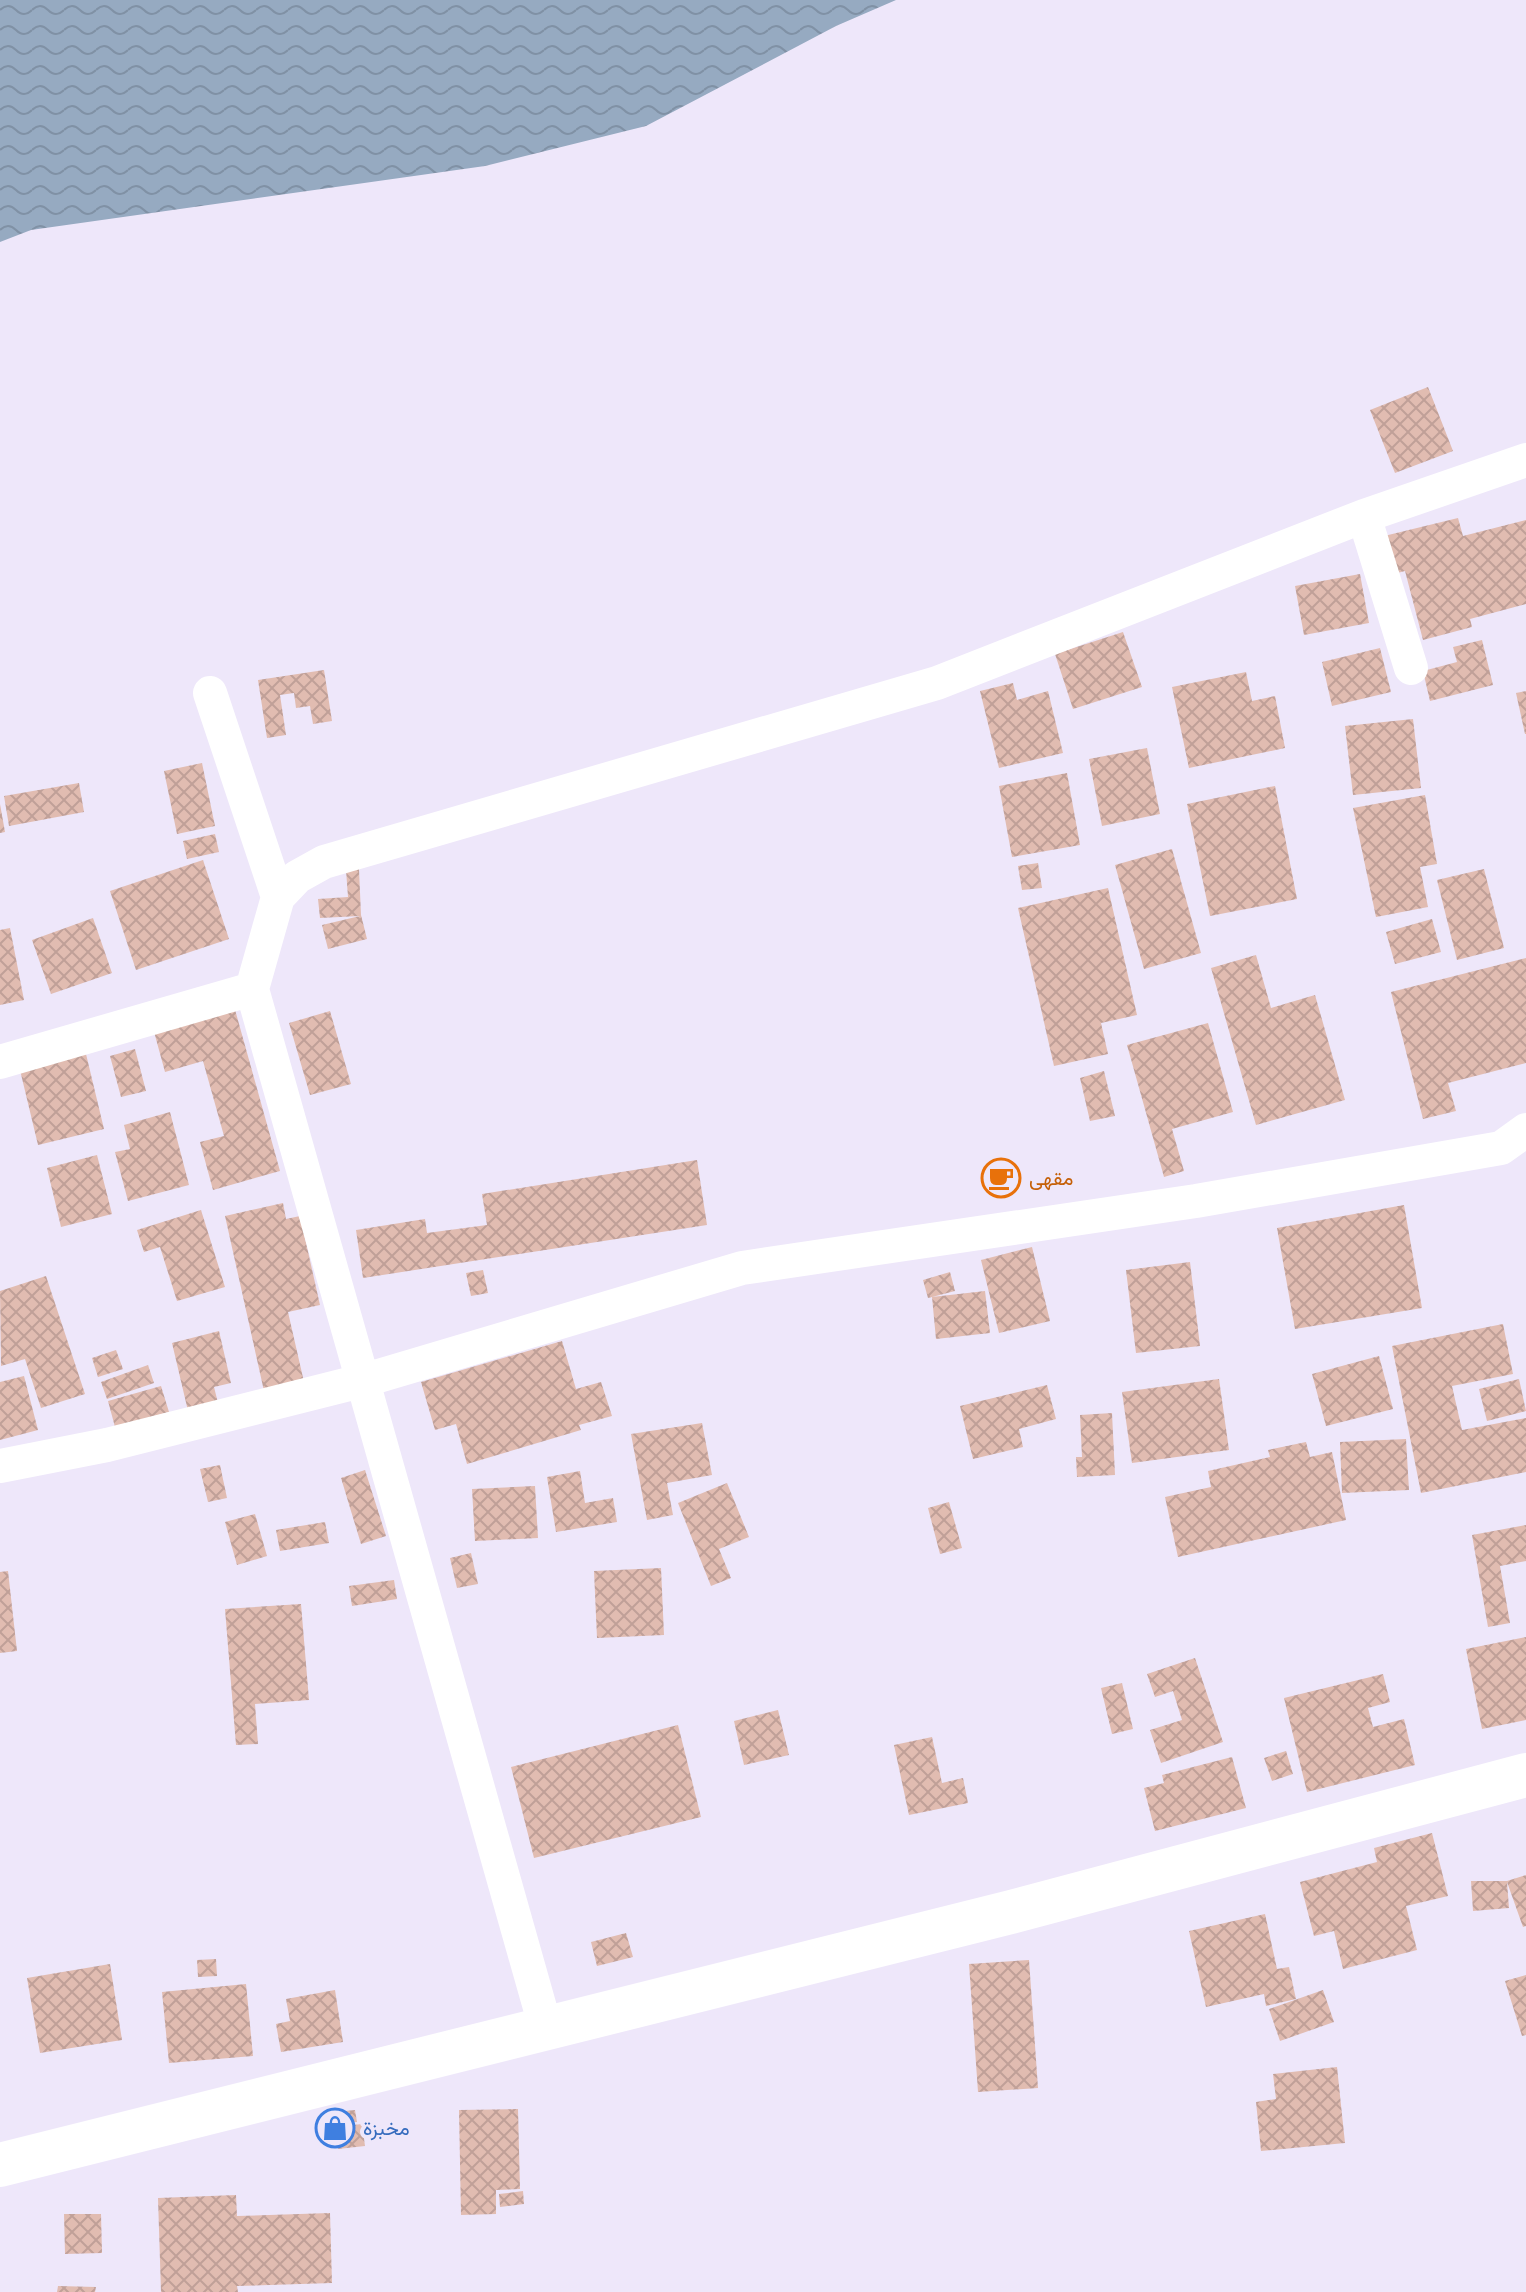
<svg xmlns="http://www.w3.org/2000/svg" width="1526" height="2292" font-family="'Times New Roman',Vazirmatn,serif">
<style>
.water{fill:url(#water-waves)}
.building{fill:url(#building-cross-hatch)}
.lines{fill:none;stroke-linecap:round;stroke-linejoin:round}
.street{stroke:#fff;stroke-width:34}
.primary{stroke:#fff;stroke-width:44}
.labels{text-anchor:middle;stroke-width:8;stroke-linejoin:round;paint-order:stroke}
.food-label{font-size:20px;fill:#c56008;stroke:#eee7fa;text-anchor:start}
.shop-label{font-size:20px;fill:#366cbe;stroke:#eee7fa;text-anchor:start}
</style>
<defs>
<pattern id="water-waves" width="16" height="10" patternUnits="userSpaceOnUse" patternTransform="scale(2)"><rect width="16" height="10" fill="#96aac1"/><path d="M0 5q4-4 8 0t8 0" fill="none" stroke="#8091a5"/></pattern>
<pattern id="building-cross-hatch" width="8" height="8" patternUnits="userSpaceOnUse" patternTransform="scale(2)"><rect width="8" height="8" fill="#e1bcb1"/><path d="M0 0l8 8M0 8l8-8" fill="none" stroke="#c0a098"/></pattern>
</defs>
<rect width="100%" height="100%" fill="#eee7fa"/>
<path class="water" d="M0,0H896L836,26L646,126L485,166L31,230L0,242Z"/>
<path class="building" d="M1428,387L1453,451L1395,473L1370,410Z
M1458,518L1463,536L1526,520V604L1470,619L1472,627L1423,640L1405,571L1390,575L1380,537Z
M1360,574L1369,623L1304,635L1295,586Z
M1123,632L1142,687L1073,709L1055,654Z
M1482,640L1493,685L1430,701L1423,671L1457,662L1453,647Z
M1380,648L1391,692L1332,706L1322,662Z
M324,670L332,721L313,724L310,706L296,708L294,693L280,695L286,735L267,738L258,680Z
M1246,672L1252,701L1275,696L1285,748L1189,768L1172,687Z
M1013,683L1017,700L1048,691L1063,753L999,768L980,691Z
M1526,691V734H1525L1516,693Z
M1413,719L1421,788L1353,795L1345,726Z
M1147,748L1160,814L1102,826L1089,759Z
M202,763L215,826L177,834L164,771Z
M1067,773L1080,845L1012,857L999,786Z
M79,783L84,812L9,826L4,796Z
M1275,786L1297,899L1210,916L1187,804Z
M1425,795L1437,864L1420,867L1428,907L1376,917L1353,808Z
M0,804L5,832L0,833Z
M215,834L219,852L187,859L183,841Z
M1172,849L1201,953L1144,969L1115,865Z
M203,860L229,939L136,970L110,891Z
M1038,863L1042,888L1022,890L1018,866Z
M359,869L361,915L367,939L328,949L322,925L360,916L320,918L318,899L348,897L346,870Z
M1484,869L1504,948L1457,960L1437,880Z
M1108,888L1137,1015L1101,1023L1108,1054L1054,1066L1018,908Z
M93,918L112,973L51,994L32,940Z
M1432,919L1441,952L1395,964L1386,932Z
M10,928L24,1000L0,1005V930Z
M1256,955L1271,1008L1315,995L1345,1100L1256,1125L1211,968Z
M1526,958V1063L1448,1083L1456,1111L1423,1119L1391,992Z
M234,1006L280,1171L213,1190L200,1142L224,1136L203,1061L165,1072L153,1028Z
M330,1011L351,1084L310,1095L289,1023Z
M1208,1023L1233,1112L1172,1129L1184,1171L1164,1177L1127,1045Z
M135,1049L146,1091L121,1097L110,1056Z
M86,1054L104,1129L38,1145L20,1070Z
M1104,1071L1115,1116L1090,1121L1080,1078Z
M170,1112L189,1185L128,1201L115,1152L130,1149L124,1125Z
M97,1155L112,1214L61,1227L47,1168Z
M697,1160L707,1225L363,1278L356,1230L425,1219L427,1233L487,1225L482,1194Z
M283,1203L286,1219L300,1216L320,1305L288,1312L304,1382L264,1391L225,1216Z
M1404,1205L1422,1308L1295,1329L1277,1228Z
M201,1210L225,1287L177,1301L160,1247L144,1252L137,1230Z
M1032,1247L1050,1321L999,1333L981,1260Z
M1190,1262L1200,1346L1136,1353L1126,1270Z
M483,1270L488,1293L471,1296L466,1273Z
M950,1272L955,1291L932,1297L985,1291L990,1333L936,1339L932,1297L928,1298L923,1280Z
M46,1276L85,1394L41,1408L25,1359L1,1366L0,1291Z
M1503,1324L1513,1374L1452,1386L1462,1430L1526,1418V1472L1421,1493L1392,1346Z
M219,1331L231,1383L214,1387L218,1403L188,1411L172,1343Z
M562,1341L576,1389L601,1382L612,1416L579,1425L581,1430L467,1464L456,1424L435,1430L421,1382Z
M116,1350L123,1369L98,1377L92,1358Z
M1379,1356L1393,1409L1326,1426L1312,1374Z
M148,1365L154,1383L107,1399L101,1382Z
M24,1376L38,1430L0,1440V1382Z
M1219,1379L1229,1450L1132,1463L1122,1392Z
M1519,1379L1526,1411L1487,1421L1479,1389Z
M1047,1385L1056,1419L1019,1429L1023,1447L973,1459L960,1406Z
M161,1386L169,1412L115,1427L108,1401Z
M1112,1413L1115,1475L1077,1477L1076,1457H1082L1080,1415Z
M702,1423L712,1475L667,1483L673,1515L647,1520L631,1434Z
M1406,1439L1409,1490L1342,1493L1340,1442Z
M1306,1442L1310,1457L1332,1452L1346,1520L1178,1557L1165,1497L1211,1487L1208,1471L1270,1457L1268,1450Z
M220,1465L227,1498L208,1502L200,1469Z
M365,1470L386,1536L361,1544L341,1478Z
M580,1471L585,1503L613,1498L617,1522L556,1532L547,1477Z
M727,1483L749,1537L719,1549L731,1578L711,1586L678,1503Z
M535,1486L538,1538L475,1541L472,1489Z
M949,1502L962,1548L940,1554L928,1508Z
M255,1514L267,1556L237,1565L225,1522Z
M325,1522L329,1543L280,1551L276,1530Z
M1526,1525V1561L1500,1566L1510,1623L1488,1627L1472,1535Z
M471,1553L478,1584L457,1588L450,1558Z
M661,1568L664,1635L597,1638L594,1571Z
M8,1571L17,1651L0,1653V1572Z
M394,1580L397,1599L352,1606L349,1586Z
M301,1604L309,1700L255,1704L258,1744L236,1745L225,1609Z
M1526,1637V1720L1482,1729L1466,1649Z
M1195,1658L1223,1742L1161,1763L1150,1730L1182,1720L1173,1691L1155,1697L1147,1674Z
M1383,1674L1390,1702L1368,1708L1373,1727L1404,1719L1415,1765L1307,1792L1284,1698Z
M1122,1683L1133,1729L1112,1734L1101,1688Z
M778,1710L789,1755L744,1765L734,1721Z
M678,1725L701,1817L534,1858L511,1767Z
M932,1737L942,1783L963,1778L968,1803L909,1815L894,1745Z
M1286,1751L1293,1774L1272,1781L1264,1758Z
M1232,1757L1246,1808L1155,1831L1144,1788L1164,1783L1162,1775Z
M1432,1833L1448,1896L1406,1906L1417,1950L1343,1969L1334,1931L1314,1936L1300,1882L1377,1862L1374,1848Z
M1526,1875V1926L1523,1927L1507,1882L1509,1908L1473,1911L1471,1881H1507Z
M1265,1914L1277,1969L1289,1967L1296,1999L1266,2006L1264,1994L1206,2007L1189,1931Z
M626,1933L633,1957L597,1966L591,1942Z
M216,1959L217,1976L198,1977L197,1960Z
M1029,1960L1038,2088L978,2092L969,1964Z
M110,1964L122,2040L40,2053L27,1978Z
M1526,1975V2035L1522,2036L1505,1981Z
M246,1984L253,2056L169,2063L162,1992Z
M335,1990L343,2042L281,2052L276,2024L290,2021L286,1999Z
M1323,1990L1334,2022L1280,2041L1269,2009Z
M1337,2067L1345,2143L1261,2151L1256,2102L1276,2099L1273,2074Z
M518,2109L520,2189L496,2190V2214L461,2215L459,2110Z
M355,2110L357,2122L326,2125L325,2113Z
M362,2124L365,2146L338,2149L336,2127Z
M523,2191L524,2204L500,2207L499,2194Z
M236,2195L237,2216L330,2213L332,2283L237,2286L238,2292H161L158,2198Z
M64,2214H101L102,2253L65,2254Z
M58,2286L96,2287L95,2292H57Z"/>
<g class="lines">
<path class="street" d="M1364,516L1411,668
M210,693L278,897
M252,989L278,897L297,877L324,862L937,683L1364,516L1526,460
M0,1062L252,989L546,2029
M0,1466L107,1445L365,1380L742,1268L1196,1201L1501,1148L1526,1130"/>
<path class="primary" d="M0,2165L1011,1912L1526,1775"/>
</g>
<defs>
<symbol id="cafe-ring" viewBox="-11 -11 22 22"><circle r="9.5" fill="#eee7fa" stroke="#e8710a" stroke-width="1.5"/><path d="M-5.5-4.5H6V0H3Q3 3.5 0 3.5H-2.5Q-5.5 3.5-5.5 0ZM3-3.2v2h1.7v-2ZM-6 4.5H4V6H-6Z" fill="#e8710a"/></symbol>
<symbol id="shop-ring" viewBox="-11 -11 22 22"><circle r="9.5" fill="#eee7fa" stroke="#3f7fe0" stroke-width="1.5"/><path d="M-5-2.5h2.3a2.7 3.5 0 0 1 5.4 0H5L5.5 6h-11ZM-1.5-2.5h3a1.5 2.3 0 0 0-3 0Z" fill="#3f7fe0"/></symbol>
</defs>
<g fill-rule="evenodd">
<use href="#cafe-ring" x="979" y="1156" width="44" height="44"/>
<use href="#shop-ring" x="313" y="2106" width="44" height="44"/>
</g>
<g class="labels">
<g class="food-label">
<text x="1029" y="1185">مقهى</text>
</g>
<g class="shop-label">
<text x="363" y="2135">مخبزة</text>
</g>
</g>
</svg>
